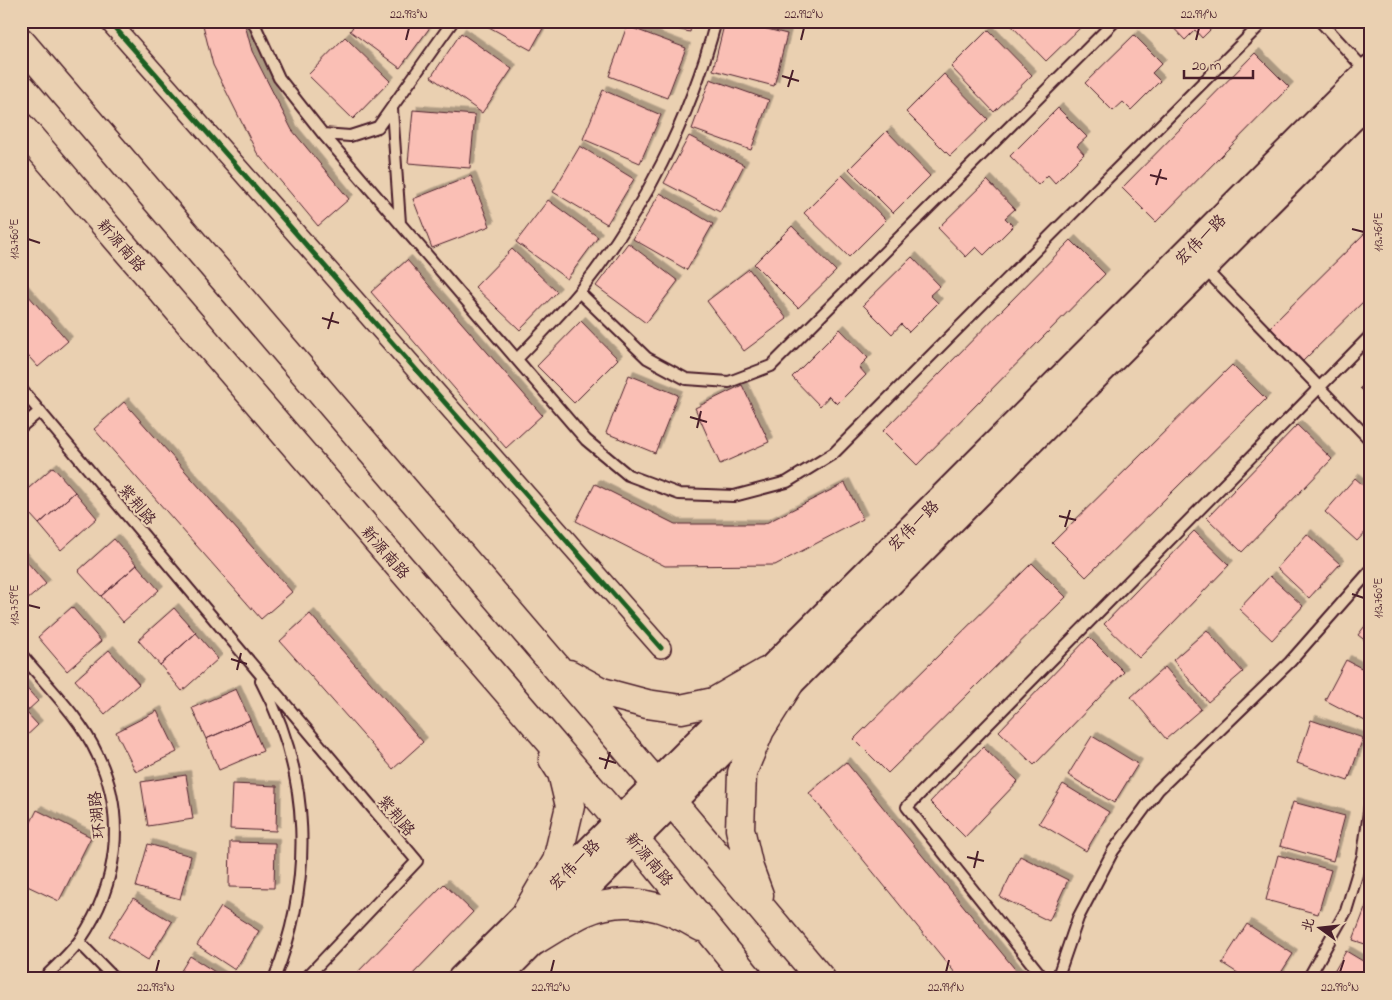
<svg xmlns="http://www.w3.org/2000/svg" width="1392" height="1000" font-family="'Indie Flower','LXGW WenKai TC',sans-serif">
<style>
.building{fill:#fabfb5;stroke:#4a1f2b;filter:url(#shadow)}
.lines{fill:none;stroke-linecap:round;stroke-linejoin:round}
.lane-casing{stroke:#4a1f2b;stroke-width:14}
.street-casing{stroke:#4a1f2b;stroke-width:22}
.secondary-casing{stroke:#4a1f2b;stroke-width:30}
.primary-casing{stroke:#4a1f2b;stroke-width:31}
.lane{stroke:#ead0b1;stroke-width:10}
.street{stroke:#ead0b1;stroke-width:19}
.secondary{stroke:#ead0b1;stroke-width:26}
.primary{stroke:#ead0b1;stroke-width:28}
.cycleway-casing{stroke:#ead0b1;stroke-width:8}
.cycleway{stroke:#1b5e20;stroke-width:5}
.ticks{fill:none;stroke:#4a1f2b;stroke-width:2}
.labels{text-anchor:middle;stroke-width:4.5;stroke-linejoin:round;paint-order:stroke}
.street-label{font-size:16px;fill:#4a1f2b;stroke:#ead0b1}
.neatline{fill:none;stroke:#4a1f2b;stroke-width:2}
.ticks-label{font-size:12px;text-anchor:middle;fill:#4a1f2b}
</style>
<defs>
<filter id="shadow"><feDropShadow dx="4.5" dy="-4.5" stdDeviation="0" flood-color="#0004"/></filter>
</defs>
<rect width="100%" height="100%" fill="#ead0b1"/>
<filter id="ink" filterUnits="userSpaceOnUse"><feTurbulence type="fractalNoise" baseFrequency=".02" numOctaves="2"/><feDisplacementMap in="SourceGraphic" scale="10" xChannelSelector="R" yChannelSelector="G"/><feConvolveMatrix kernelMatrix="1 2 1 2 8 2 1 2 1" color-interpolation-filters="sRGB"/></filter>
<g filter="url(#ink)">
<path class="building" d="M202,21H244L252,51L292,130L349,199L318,226L257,153L213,65Z
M357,21H425L431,26L400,68L350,31Z
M478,21H547L531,50Z
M640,21H692L690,32Z
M725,21H735L787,34L774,86L713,70Z
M1007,21H1081L1084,24L1046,61Z
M1167,21H1219L1202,38L1195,30L1185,40Z
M627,26L686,48L667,98L609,76Z
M988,30L1032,75L994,112L951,67Z
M461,33L512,69L482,113L431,77Z
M1134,35L1162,63L1152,73L1160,81L1131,110L1123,102L1113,111L1085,83Z
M345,37L390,81L353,119L308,75Z
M1255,53L1289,87L1156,222L1122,188Z
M944,74L988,119L950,156L906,112Z
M710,79L769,100L751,150L692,129Z
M603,90L661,115L640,163L583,139Z
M1058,108L1087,137L1077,146L1084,154L1055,183L1048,175L1038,185L1010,156Z
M413,110L475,115L470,168L408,163Z
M887,131L930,176L893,213L849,169Z
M689,136L744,165L720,212L664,183Z
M580,146L634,179L607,224L553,192Z
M842,175L886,220L849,257L804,213Z
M471,176L490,226L432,248L413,199Z
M987,180L1015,209L1005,218L1013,226L984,255L976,247L966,257L938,228Z
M660,193L713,224L687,270L633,239Z
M548,200L598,237L567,279L516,242Z
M792,226L836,271L798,308L754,264Z
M1371,227V294L1303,361L1270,327Z
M1071,240L1105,274L917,465L883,431Z
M628,243L678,281L646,323L596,286Z
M512,249L557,292L520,330L475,287Z
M912,257L940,286L930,295L938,303L909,332L901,324L892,334L863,305Z
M407,260L542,415L506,448L371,292Z
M749,269L787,319L744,351L707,301Z
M21,287L68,341L38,367L21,348Z
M581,321L618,359L574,403L537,366Z
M840,329L868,358L859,367L866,375L837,404L829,396L820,406L792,377Z
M1232,365L1266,399L1086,577L1052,543Z
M629,375L678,395L655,453L606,433Z
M1371,377V398L1360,388Z
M742,385L769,442L720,464L695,408Z
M124,402L292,592L261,619L94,429Z
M1297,425L1332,459L1242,552L1207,518Z
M53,467L75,492L39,524L21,504V495Z
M1355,478L1371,492V526L1357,541L1325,512Z
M845,483L863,519L775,565L665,566L576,521L595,484L675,524H764Z
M75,492L97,518L61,550L39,524Z
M1194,531L1229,565L1139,658L1104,624Z
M1307,534L1340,564L1309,598L1277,568Z
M114,539L137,565L101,596L78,571Z
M21,555L46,584L21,605Z
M1032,563L1066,597L888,773L854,739Z
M137,565L159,590L123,622L101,596Z
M1270,576L1303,606L1272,640L1239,609Z
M72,607L101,641L67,671L38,637Z
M174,608L196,633L160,665L138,640Z
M310,614L423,742L393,769L280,641Z
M1371,618V645L1358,635Z
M1207,630L1243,672L1208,702L1173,660Z
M196,633L218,659L182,691L160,665Z
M1089,637L1124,672L1034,765L999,731Z
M109,650L139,684L105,714L75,680Z
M1346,660L1371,673V710L1365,721L1325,700Z
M1165,667L1201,709L1166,739L1131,697Z
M21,682L38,701L26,712L38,725L21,741Z
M236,689L250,720L206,739L192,708Z
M157,711L177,752L136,772L116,732Z
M250,720L263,751L219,770L206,739Z
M1311,720L1363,738L1348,781L1297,763Z
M1092,736L1138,764L1114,803L1068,775Z
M983,747L1018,781L965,837L930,802Z
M846,762L1023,979H960L809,793Z
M186,775L193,819L148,826L141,782Z
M232,784L277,786L276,831L230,829Z
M1063,784L1109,812L1086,851L1039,823Z
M1293,802L1345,816L1333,861L1280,846Z
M37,810L91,837L59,901L21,883V842Z
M230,842L275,843L274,888L229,887Z
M148,844L191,856L180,899L136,887Z
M1278,855L1331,870L1318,914L1266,900Z
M1020,856L1068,880L1049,921L1000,897Z
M444,884L473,912L408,979H351Z
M1371,893V946L1353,940Z
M133,898L172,922L148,960L109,936Z
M221,907L259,931L235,970L197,945Z
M1247,924L1293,954L1277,979H1247L1222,963Z
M1346,951L1371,966V979H1330Z
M190,956L226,979H176Z"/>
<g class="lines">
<defs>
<path id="lane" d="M253,21L279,78L323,134L586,440L628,475L679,494L734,496L787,482L834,453L1264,21
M1320,21L1367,72
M392,109L400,223
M323,134L350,136L378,127L453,21
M1204,268L1371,441
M579,292L647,358L686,379L729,382L771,366L1115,21
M517,359C538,337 560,315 579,292C643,213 690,119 716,21
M21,389L417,861L305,979
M21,427L40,411
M21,654C47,686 80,717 97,754C127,815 118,885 80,940C70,954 55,967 43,979
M261,681C311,775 314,880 274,979
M79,942L115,979
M1044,979L907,807L1371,335
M1057,979L1078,918L1113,851L1158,790L1290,662L1371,570
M1308,979L1346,911L1363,855L1371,798"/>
<path id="street" d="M109,21L661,648"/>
<path id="secondary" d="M461,979L1371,68
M496,979L1371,99"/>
<path id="primary" d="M21,42L672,802L821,979
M21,127L649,856L749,979
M569,674L602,692L647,704L681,709L714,702L766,672
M759,895L749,868L740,829L742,773L760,730L789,684
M527,912L557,861L570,806L562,773L553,759
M534,941C550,931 567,920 584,912C624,894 666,905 701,927"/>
</defs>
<use href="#lane" class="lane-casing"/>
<use href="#street" class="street-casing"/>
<use href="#secondary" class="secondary-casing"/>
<use href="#primary" class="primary-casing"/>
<use href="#lane" class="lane"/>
<use href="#street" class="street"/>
<use href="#secondary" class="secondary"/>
<use href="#primary" class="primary"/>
<defs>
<path id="cycleway" d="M109,21L661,648"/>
</defs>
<use href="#cycleway" class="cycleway-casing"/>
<use href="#cycleway" class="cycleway"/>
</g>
</g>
<path class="ticks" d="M406,40L409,28M801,40L804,28M1196,40L1199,28M782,76L799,81M788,87L793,70M1150,175L1167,179M1156,185L1161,169M1352,229L1364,232M28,239L40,243M322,318L339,323M328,329L333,312M690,417L707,422M697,428L701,411M1059,516L1076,520M1065,527L1070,510M1352,594L1364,598M28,605L40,608M231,659L247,664M237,670L241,653M599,758L616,763M605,769L610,752M967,857L984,861M974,868L978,851M156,972L159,960M551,972L554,960M946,972L949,960M1340,972L1344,960"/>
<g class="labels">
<g class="street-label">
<text transform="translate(1200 239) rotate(-45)" y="6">宏伟一路</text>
<text transform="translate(122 245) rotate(49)" y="6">新源南路</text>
<text transform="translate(138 504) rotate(50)" y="6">紫荆路</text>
<text transform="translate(913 525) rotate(-45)" y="6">宏伟一路</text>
<text transform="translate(386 552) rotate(49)" y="6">新源南路</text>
<text transform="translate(96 815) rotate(-96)" y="6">环湖路</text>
<text transform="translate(397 815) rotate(50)" y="6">紫荆路</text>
<text transform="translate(650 859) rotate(50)" y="6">新源南路</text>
<text transform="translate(574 864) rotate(-45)" y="6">宏伟一路</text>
</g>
</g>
<rect width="1392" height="1000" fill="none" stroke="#ead0b1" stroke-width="55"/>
<g transform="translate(1320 928) rotate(285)" stroke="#ead0b1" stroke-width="4" paint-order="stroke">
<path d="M0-4L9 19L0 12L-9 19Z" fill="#4a1f2b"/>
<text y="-8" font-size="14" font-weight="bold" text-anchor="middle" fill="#4a1f2b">北</text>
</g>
<path d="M1184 70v8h69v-8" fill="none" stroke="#4a1f2b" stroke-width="2.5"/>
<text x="1192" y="70" font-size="15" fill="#4a1f2b" stroke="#ead0b1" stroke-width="4" paint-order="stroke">20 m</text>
<rect x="28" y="28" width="1336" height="944" class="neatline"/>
<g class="ticks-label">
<text x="409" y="18">22.993°N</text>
<text x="804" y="18">22.992°N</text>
<text x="1199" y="18">22.991°N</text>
<text transform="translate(1378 232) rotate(-90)" y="4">113.761°E</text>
<text transform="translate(14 239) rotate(-90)" y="4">113.760°E</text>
<text transform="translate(1378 598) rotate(-90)" y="4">113.760°E</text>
<text transform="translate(14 605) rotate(-90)" y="4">113.759°E</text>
<text x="156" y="991">22.993°N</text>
<text x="551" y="991">22.992°N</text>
<text x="946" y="991">22.991°N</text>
<text x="1340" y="991">22.990°N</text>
</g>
</svg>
